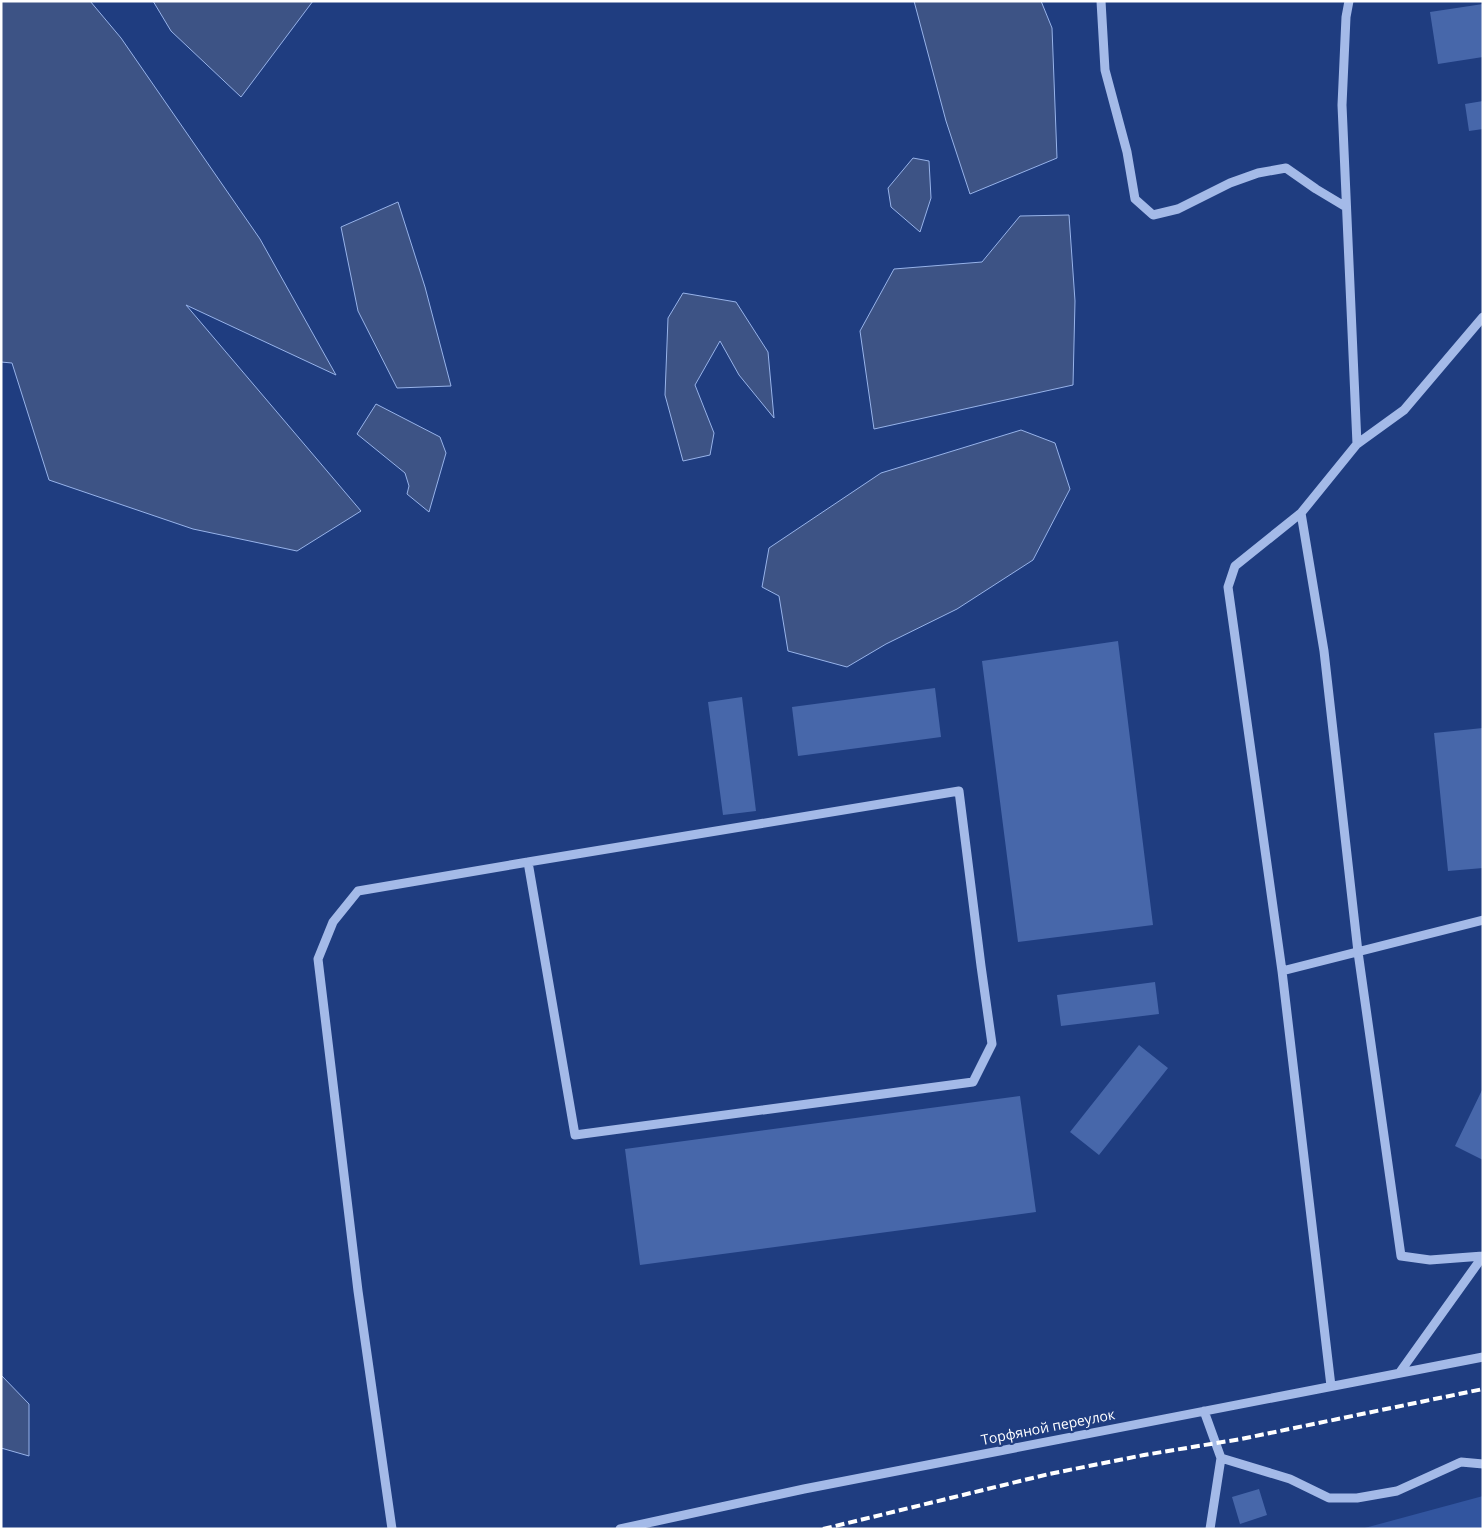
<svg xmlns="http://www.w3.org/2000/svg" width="1484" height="1530" font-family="'Open Sans',sans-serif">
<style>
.green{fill:#32559f}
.water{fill:#3d5385;stroke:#97b3ea}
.building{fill:#4767aa}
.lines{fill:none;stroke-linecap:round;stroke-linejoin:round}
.minor{stroke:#a4bae8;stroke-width:9}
.rail{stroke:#fff;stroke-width:4;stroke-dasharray:9 4;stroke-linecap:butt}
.labels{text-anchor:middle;stroke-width:4.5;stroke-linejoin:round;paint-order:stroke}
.street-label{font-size:14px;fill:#fff;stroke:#1f3d80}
</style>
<rect width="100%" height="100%" fill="#1f3d80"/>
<path class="green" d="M1483,1496V1529H1361Z"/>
<path class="water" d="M1,1H90L121,38L260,239L336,375L186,305L361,511L297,551L193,529L49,480L12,363L1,362Z
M153,1H313L241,97L171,31Z
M914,1H1041L1052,28L1057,158L970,194L946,121Z
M913,158L929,161L931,198L920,232L891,207L888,188Z
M398,202L425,287L451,386L397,388L358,311L341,227Z
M1069,215L1075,301L1073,385L874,429L860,331L894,269L982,262L1020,216Z
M683,293L736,302L768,352L774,418L739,375L720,341L695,385L714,433L710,455L683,461L665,395L668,318Z
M376,404L440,437L446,453L429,512L407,494L409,486L405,473L357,434Z
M1021,430L1055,443L1070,489L1033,560L957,609L886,644L847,667L788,651L779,596L762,587L769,548L881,473Z
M1,1375L29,1404V1456L1,1448Z"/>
<path class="building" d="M1483,4V57L1438,64L1430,12Z
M1483,101V129L1469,131L1465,104Z
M1118,641L1153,925L1018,942L982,661Z
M935,688L941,737L798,756L792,707Z
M742,697L756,811L723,815L708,702Z
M1483,728V868L1448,871L1434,733Z
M1155,982L1159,1014L1061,1026L1057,995Z
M1139,1045L1168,1068L1099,1155L1070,1132Z
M1483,1088V1160L1455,1146Z
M1020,1096L1036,1212L640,1265L625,1149Z
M1259,1489L1267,1515L1240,1524L1232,1497Z"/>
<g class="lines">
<path class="minor" d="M1101,1L1105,70L1127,152L1135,199L1153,215L1178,209L1230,183L1258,173L1286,168L1316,189L1346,207
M1357,444L1404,410L1483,317
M1301,513L1324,651L1358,952L1401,1256L1430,1260L1483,1256
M1282,971L1483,920
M1400,1372L1483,1256
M1331,1386L1282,971L1228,587L1235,566L1301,513L1357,444L1342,105L1346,17L1349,1
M1204,1411L1221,1458L1290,1479L1329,1498H1357L1397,1491L1461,1462L1483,1464
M392,1529L358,1291L318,959L333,922L358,891L528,862L959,791L981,966L992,1044L973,1082L575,1135L528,862
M620,1529L804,1489L1483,1357
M1210,1529L1221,1458"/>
<path class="rail" d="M823,1529L1049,1474L1144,1455L1241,1439L1483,1389"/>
</g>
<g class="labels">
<g class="street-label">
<text transform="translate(1048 1427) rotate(-11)" y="5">Торфяной переулок</text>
</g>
</g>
<rect width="1484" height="1530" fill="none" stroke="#ffffff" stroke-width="5"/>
</svg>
